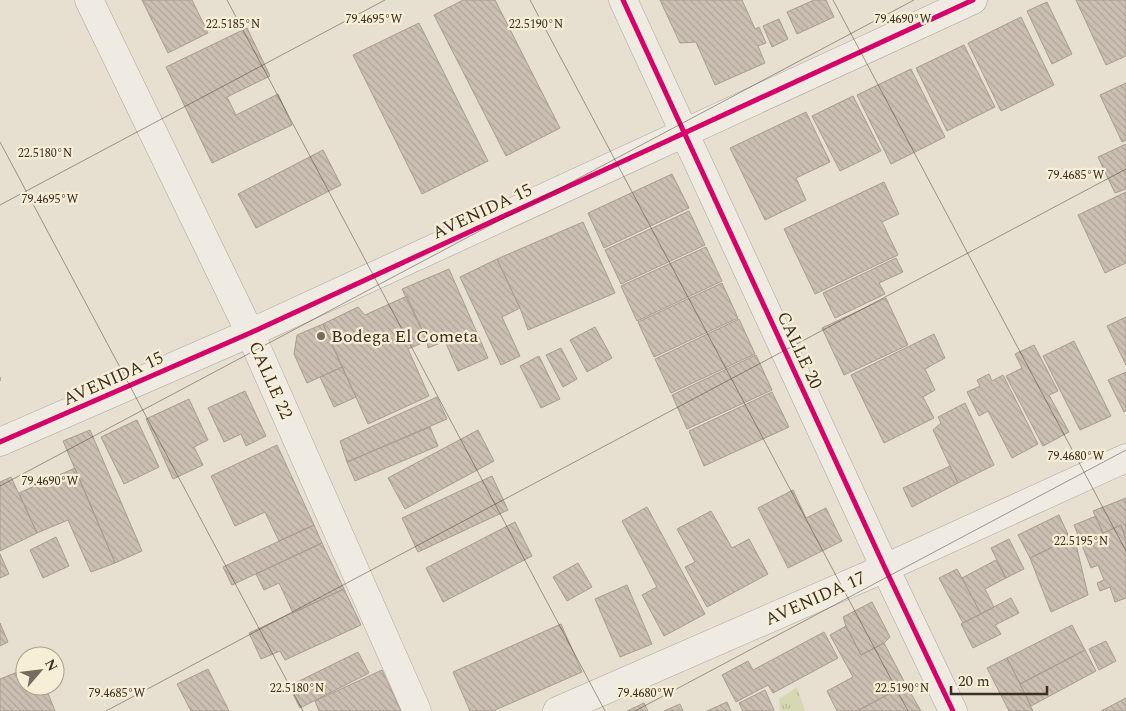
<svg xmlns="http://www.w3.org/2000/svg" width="1126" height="711" font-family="Spectral,serif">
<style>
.grass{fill:url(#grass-tufts)}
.building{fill:url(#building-back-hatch);stroke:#a89c90}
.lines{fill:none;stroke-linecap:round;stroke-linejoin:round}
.street-casing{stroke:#ada599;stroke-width:29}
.street{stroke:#efebe3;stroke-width:28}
.rail{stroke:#afaaa2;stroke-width:4;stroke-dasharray:9 9;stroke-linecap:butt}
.cycleway-casing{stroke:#f7eed8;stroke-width:8}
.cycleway{stroke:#d6006c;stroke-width:5}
.ticks{fill:none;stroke:#3d2e20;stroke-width:1;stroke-opacity:0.45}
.poi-dot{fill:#786c5e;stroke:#f7eed8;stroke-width:2}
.labels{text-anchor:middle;stroke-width:4.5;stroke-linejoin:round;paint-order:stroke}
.street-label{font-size:18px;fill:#3d2e20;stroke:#f7eed8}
.poi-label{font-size:18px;fill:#3d2e20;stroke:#f7eed8;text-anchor:start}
.ticks-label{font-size:12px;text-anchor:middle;fill:#3d2e20;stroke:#f7eed8;stroke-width:4.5;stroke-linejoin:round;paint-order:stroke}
</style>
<defs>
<pattern id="grass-tufts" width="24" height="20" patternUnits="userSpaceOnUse" patternTransform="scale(1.25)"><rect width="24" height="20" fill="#d6d7b3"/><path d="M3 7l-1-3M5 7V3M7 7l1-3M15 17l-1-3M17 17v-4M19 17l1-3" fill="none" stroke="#b9b99a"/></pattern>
<pattern id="building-back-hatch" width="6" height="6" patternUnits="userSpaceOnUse" patternTransform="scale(1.25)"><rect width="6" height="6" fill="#cbbfb2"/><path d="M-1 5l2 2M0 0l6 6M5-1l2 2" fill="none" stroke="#afa499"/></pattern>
</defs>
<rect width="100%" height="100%" fill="#e7e0d1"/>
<path class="grass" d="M797,687L805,711H780L779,699Z"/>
<path class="building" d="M142,0H192L208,33L168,53Z
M463,0H495L560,128L506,156L434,15Z
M660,0H742L755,29L759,27L766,43L758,46L765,63L715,85L696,42L680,43Z
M814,0H826L834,17L797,34L787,12Z
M1076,0H1126V56L1106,65Z
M1047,2L1072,54L1052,64L1027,11Z
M1021,17L1054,85L1001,111L968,43Z
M779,19L788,39L772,47L763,26Z
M419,23L488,161L422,194L353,55Z
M247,28L270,76L227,97L236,115L278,94L292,125L212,163L166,67Z
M964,45L995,107L947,131L916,68Z
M911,69L945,137L891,164L857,95Z
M1126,83V140L1122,142L1100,95Z
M853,96L881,151L840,171L812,116Z
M806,112L830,162L796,178L806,200L765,220L730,148Z
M1126,144V189L1115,193L1098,157Z
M323,150L341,185L256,228L238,194Z
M672,174L689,208L604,248L588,213Z
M884,182L899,214L882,222L898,255L815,294L784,229Z
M1126,192V263L1105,273L1078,215Z
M689,211L705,245L621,284L605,250Z
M583,222L615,293L528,330L520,308L497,259Z
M706,247L722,281L637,321L621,286Z
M896,258L903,272L879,283L885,294L835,318L823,293Z
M497,259L520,308L502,317L520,356L501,365L460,277Z
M449,269L488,358L458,371L445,341L428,348L427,341L402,289Z
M722,283L738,318L654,357L638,322Z
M407,296L427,341L408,349L429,396L368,424L323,324L358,307L365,315Z
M886,298L908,345L844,375L822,328Z
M1126,317V365L1107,326Z
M739,319L755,354L671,393L655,359Z
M323,324L342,367L307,383L294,354L297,335Z
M595,327L612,358L587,372L570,340Z
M934,334L945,358L925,369L935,390L923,397L934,418L884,443L851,375Z
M1074,341L1111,416L1080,430L1043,356Z
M1034,345L1058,391L1049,395L1069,432L1043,446L1006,376L1022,368L1015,354Z
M561,348L577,379L563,387L546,355Z
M756,355L772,390L687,429L672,395Z
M539,356L560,399L541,408L520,366Z
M342,367L356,397L334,407L320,377Z
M1126,372V411L1124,412L1108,380Z
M989,374L992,381L1003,375L1038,444L1012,458L988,411L979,416L967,392L980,386L977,380Z
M245,391L266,436L246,446L241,434L224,442L208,408Z
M772,392L789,427L704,466L689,431Z
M437,397L447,419L347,462L340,441Z
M189,399L208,440L194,447L203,465L173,479L146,419Z
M965,403L994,465L958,483L933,430L941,423L938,417Z
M137,420L159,467L124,484L101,437Z
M430,427L438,446L355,481L347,462Z
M90,430L142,551L115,563L63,441Z
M478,430L494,461L405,509L388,478Z
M277,445L314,525L279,541L265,512L235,526L211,476Z
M950,466L958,483L912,507L903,488Z
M75,468L115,563L91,572L68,520L37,533L19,493Z
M492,476L508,510L418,552L402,518Z
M11,477L37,533L0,551V482Z
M793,490L806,518L826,508L842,541L788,568L758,508Z
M1126,498V540L1121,525L1103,533L1093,511Z
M647,507L705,614L664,636L642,595L657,587L622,521Z
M711,511L732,548L749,539L768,574L707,607L685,567L695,562L677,529Z
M1059,515L1070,539L1030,558L1018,535Z
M1096,516L1103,533L1121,525L1126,540L1125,541L1126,544V598L1115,602L1110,587L1100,591L1097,583L1104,580L1098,565L1091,568L1074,525Z
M515,522L532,556L443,602L426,568Z
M314,525L322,543L232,585L223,567Z
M1074,536L1088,595L1051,612L1030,558Z
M56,537L69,566L43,578L30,550Z
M1009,539L1024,569L1006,578L991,548Z
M322,543L344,589L293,613L279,583L264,590L256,574Z
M0,554L9,574L0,578Z
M996,560L1006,578L985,589L994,607L981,614L962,578Z
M578,563L592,587L567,601L553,577Z
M957,569L981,614L963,623L939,578Z
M627,585L652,644L620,657L595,599Z
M344,589L361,625L285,660L280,651L261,659L249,633Z
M1011,598L1019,613L995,625L1001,634L973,648L961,624Z
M872,602L890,637L884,643L861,655L846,626L843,617Z
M0,623L8,642L0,646Z
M561,624L582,672L493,711H470L453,672Z
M1072,625L1085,650L1020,684L1007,658Z
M846,626L861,655L884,643L906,685L857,711H837L827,691L853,677L830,635Z
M824,632L838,658L773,693L768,685L736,702L722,675L748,661L753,670Z
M1106,641L1116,661L1099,670L1089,649Z
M1085,650L1096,671L1031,706L1020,684Z
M358,652L369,673L300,708L289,686Z
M1007,658L1020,684L1033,711H1009L987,668Z
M25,669V686H45L55,711H0V679Z
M208,669L229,711H191L177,684Z
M382,670L401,711H319L315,701Z
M906,685L921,711H857Z
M765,690L774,710L771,711H743L739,703Z
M1126,698V711H1101Z
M727,702L731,711H707Z
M644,703L648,711H627Z
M680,704L683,711H664Z"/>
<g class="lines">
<defs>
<path id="street" d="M89,0L250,333L417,711
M623,0L885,568L953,711
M0,442L250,333L973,0
M557,711L885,568L1126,458"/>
</defs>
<use href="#street" class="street-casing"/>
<use href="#street" class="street"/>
<path class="rail" d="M0,379H1"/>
<defs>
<path id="cycleway" d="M623,0L885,568L953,711
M0,442L250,333L973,0"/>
</defs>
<use href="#cycleway" class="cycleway-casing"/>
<use href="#cycleway" class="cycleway"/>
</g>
<path class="ticks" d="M227,0L605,711M530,0L908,711M833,0L1126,551M0,142L303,711M0,205L385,0M0,486L914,0M106,711L1126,169M635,711L1126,450"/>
<circle class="poi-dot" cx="321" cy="336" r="5"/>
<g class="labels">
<g class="street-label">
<text transform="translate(482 211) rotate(-25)" y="6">AVENIDA 15</text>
<text transform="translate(800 350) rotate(65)" y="6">CALLE 20</text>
<text transform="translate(113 378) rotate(-24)" y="6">AVENIDA 15</text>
<text transform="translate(271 380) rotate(66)" y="6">CALLE 22</text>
<text transform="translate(815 598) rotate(-24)" y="6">AVENIDA 17</text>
</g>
<g class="poi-label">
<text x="331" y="342">Bodega El Cometa</text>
</g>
</g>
<g class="ticks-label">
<text x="374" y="23">79.4695°W</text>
<text x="903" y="23">79.4690°W</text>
<text x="233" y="28">22.5185°N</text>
<text x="536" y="28">22.5190°N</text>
<text x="45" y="157">22.5180°N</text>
<text x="1076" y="179">79.4685°W</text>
<text x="50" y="203">79.4695°W</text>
<text x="1076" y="460">79.4680°W</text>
<text x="50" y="485">79.4690°W</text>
<text x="1081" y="545">22.5195°N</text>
<text x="297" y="692">22.5180°N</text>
<text x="902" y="692">22.5190°N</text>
<text x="117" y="697">79.4685°W</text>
<text x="646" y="697">79.4680°W</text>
</g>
<g transform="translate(40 671) rotate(62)"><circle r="24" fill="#f7eed8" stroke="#ada18e"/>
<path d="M0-4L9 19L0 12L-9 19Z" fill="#786c5e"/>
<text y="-8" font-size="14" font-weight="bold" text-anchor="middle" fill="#3d2e20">N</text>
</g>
<path d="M951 686v8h96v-8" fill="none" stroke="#3d2e20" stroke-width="2.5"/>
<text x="958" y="686" font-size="15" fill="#3d2e20" stroke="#f7eed8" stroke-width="4" paint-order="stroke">20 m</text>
</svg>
